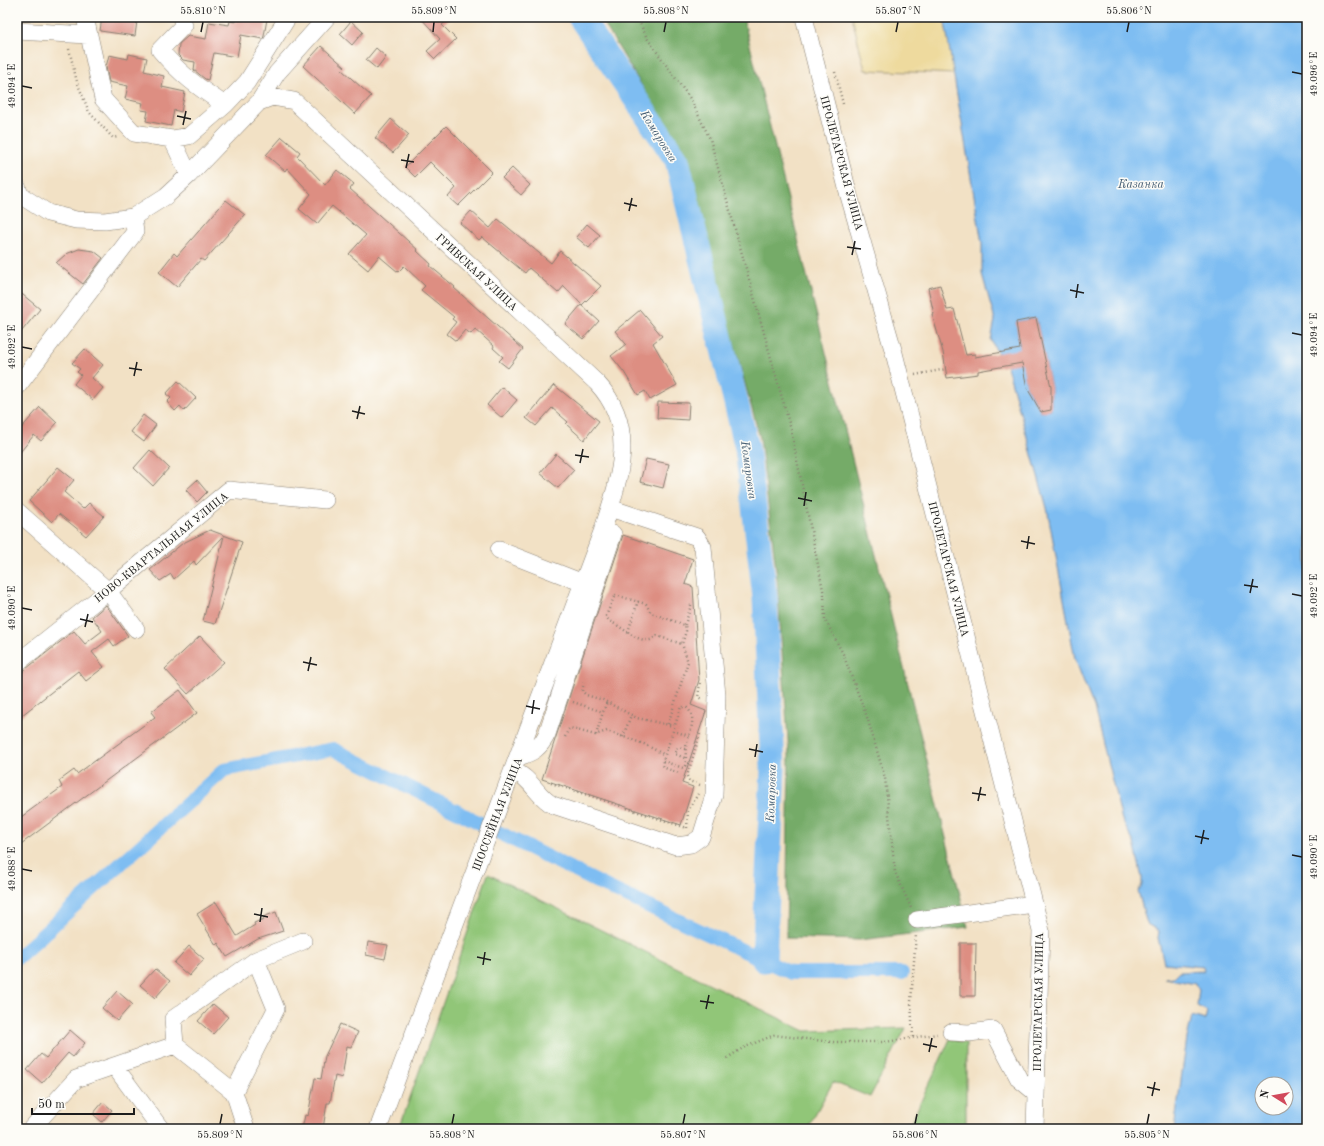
<svg xmlns="http://www.w3.org/2000/svg" width="1324" height="1146" font-family="'Old Standard TT',serif">
<style>
.green{fill:#91c678;stroke:#56714a}
.forest{fill:#74ab68;stroke:#486442}
.sand{fill:#eeda9e;stroke:#857b5d}
.water{fill:#7ebdf2;stroke:#4d6c87;fill-rule:evenodd}
.lines{fill:none;stroke-linecap:round;stroke-linejoin:round}
.canal{stroke:#7ebdf2;stroke-width:14}
.river{stroke:#7ebdf2;stroke-width:25}
.building{fill:#dd8e82}
.minor-casing{stroke:#877e70;stroke-width:18}
.path{stroke:#877e70;stroke-width:2.5;stroke-dasharray:1 3;stroke-linecap:butt}
.minor{stroke:#fff;stroke-width:17}
.ticks{fill:none;stroke:#1c1c1c;stroke-width:1.5}
.labels{text-anchor:middle;stroke-width:3;stroke-linejoin:round;paint-order:stroke}
.street-label{font-size:11px;fill:#1c1c1c;stroke:#fdfcf7}
.water-label{font-size:12px;font-style:italic;fill:#435c72;stroke:#fdfcf7}
.neatline{fill:none;stroke:#1c1c1c;stroke-width:1.5}
.ticks-label{font-size:10px;text-anchor:middle;fill:#1c1c1c}
</style>
<rect width="100%" height="100%" fill="#fdfcf7"/>
<filter id="ink" filterUnits="userSpaceOnUse"><feTurbulence type="fractalNoise" baseFrequency=".025" numOctaves="2"/><feDisplacementMap in="SourceGraphic" scale="8" xChannelSelector="R" yChannelSelector="G"/><feConvolveMatrix kernelMatrix="1 2 1 2 8 2 1 2 1" color-interpolation-filters="sRGB"/></filter>
<filter id="wash" filterUnits="userSpaceOnUse"><feTurbulence type="fractalNoise" baseFrequency=".012" numOctaves="4" result="noise"/><feDisplacementMap in="SourceGraphic" scale="16" xChannelSelector="R" yChannelSelector="G"/><feGaussianBlur stdDeviation="0.9" result="paint"/><feColorMatrix in="noise" values="0 0 0 0 0 0 0 0 0 0 0 0 0 0 0 0 0 1.4 0 .05"/><feComposite in="paint" operator="in"/></filter>
<g filter="url(#wash)">
<rect width="100%" height="100%" fill="#f2e1c5"/>
<path class="green" d="M488,874L805,1031L906,1028L870,1097L833,1082L807,1129H399Z
M950,1039L966,1043V1129H911L909,1127Z"/>
<path class="forest" d="M600,17H743L968,927L860,940L786,938L789,755L777,578L760,438L680,149Z"/>
<path class="sand" d="M852,17H944L955,74L865,70Z"/>
<path class="water" d="M944,17H1307V1129H1174L1187,1038L1192,1016L1205,1020L1207,1011L1197,1006L1199,989L1195,984L1165,978L1174,977L1179,972L1204,971L1203,967L1164,963L1158,938L1159,931L1147,924L1138,891L1142,885V877L1134,843L1122,820L1094,708L1075,659L1047,508L1006,363L1000,358L991,340L995,320L982,274V243ZM1036,318L1051,387V410L1041,412L1027,388L1016,322ZM1262,1084H1286V1108H1262Z"/>
<g class="lines">
<path class="canal" d="M17,958L224,770L333,749L607,887L791,973H902"/>
<path class="river" d="M580,17L677,160L747,448L765,598L773,768L764,960"/>
</g>
<g id="blocks">
<path class="building" d="M102,17L137,21L135,36L100,31Z
M237,17L267,19L264,36L263,39L241,35L237,57L214,53L208,80L205,79L194,70L195,62L183,60L178,55L179,44L188,36L206,39L209,22L229,25L230,21L236,22Z
M420,17H451L442,25L456,39L435,59L427,51L440,39Z
M351,21L363,32L352,45L340,34Z
M321,46L345,67L342,70L371,96L355,114L303,66Z
M376,48L386,57L377,69L366,60Z
M129,54L147,58L144,71L164,76L162,87L185,92L181,112L174,110L171,126L146,121L148,111L141,110L143,103L125,99L128,86L109,82L106,67L109,55L128,59Z
M391,119L409,135L393,153L375,138Z
M446,126L492,172L458,206L448,197L456,188L430,162L415,177L405,167Z
M282,137L300,152L297,156L325,185L337,170L354,184L350,189L418,250L417,251L431,264L430,266L455,287L454,288L523,349L508,368L499,361L503,357L493,348L494,346L475,329L471,334L465,330L456,341L447,334L456,322L452,319L454,317L421,290L425,286L404,266L398,272L379,256L368,270L349,254L366,235L332,206L317,224L299,209L311,194L287,168L285,171L266,155Z
M512,168L530,185L521,195L502,178Z
M226,200L245,215L204,261L201,259L177,287L159,272L174,253L177,256Z
M471,211L490,228L498,219L551,263L560,251L601,286L582,305L564,286L558,293L529,268L525,273L482,237L479,240L460,223Z
M587,224L600,235L589,248L576,237Z
M79,249L94,251L103,258L83,284L56,263L66,254Z
M940,285L947,310L954,309L966,355L975,354V357L1020,349L1016,322L1036,318L1051,387V410L1041,412L1027,388L1022,363L978,371V374L947,378L943,352L932,314H934L928,288Z
M17,290L40,309L17,337Z
M581,305L599,321L583,339L565,324Z
M640,310L662,336L653,343L677,385L650,400L645,391L638,395L624,372L611,356L626,344L615,331Z
M85,349L103,365L92,378L103,388L93,400L74,384L81,375L77,372L80,369L72,363Z
M178,381L196,398L184,411L180,406L175,411L167,402L171,398L166,394Z
M554,385L599,421L584,440L566,424L568,422L552,408L536,426L526,418Z
M502,387L517,400L502,418L487,405Z
M658,402L689,403L688,420L657,418Z
M40,407L57,423L41,441L34,435L17,456V433Z
M143,415L156,425L144,442L131,432Z
M150,450L169,468L153,486L134,468Z
M556,454L574,470L558,488L540,473Z
M646,459L669,464L663,488L640,482Z
M58,467L74,480L64,492L83,509L89,503L104,516L86,536L59,514L52,522L29,501Z
M197,480L207,492L197,502L186,490Z
M210,530L242,542L215,624L203,621L224,536L196,565L194,561L174,579L171,574L160,581L150,570L183,543Z
M623,535L693,559L685,584L693,587L699,680L691,705L706,711L682,783L693,787L681,825L542,779Z
M106,605L128,636L114,646L109,639L92,652L104,667L86,681L78,671L17,719V676L74,631L85,644L102,631L92,617Z
M200,636L224,662L188,694L165,669Z
M180,690L197,713L17,847V820L62,787L59,781L74,770L77,774L155,717L151,712Z
M216,902L237,936L255,925L254,923L264,919L263,917L276,912L283,931L258,939L227,957L218,943L216,945L197,914Z
M368,942L388,945L385,959L366,955Z
M960,943H976L975,996H960Z
M189,946L204,959L189,976L174,963Z
M155,969L170,981L155,998L140,985Z
M117,991L132,1004L117,1021L102,1008Z
M213,1004L228,1017L213,1034L198,1021Z
M340,1024L358,1032L351,1047L347,1046L342,1078L335,1076L330,1103H327L323,1129H302L305,1115L308,1116L315,1078L321,1079L325,1056Z
M70,1030L85,1043L73,1057L68,1053L42,1083L27,1070L41,1054L46,1058Z
M103,1102L112,1110L102,1122L93,1114Z"/>
</g>
</g>
<g filter="url(#ink)">
<use href="#blocks" fill-opacity="0" stroke="#877e70" stroke-width="1"/>
<g class="lines">
<defs>
<path id="minor" d="M85,17L103,99L134,133L172,139L189,175
M804,17L849,196L894,353L1041,931L1035,1129
M17,31L88,35
M259,102L272,97L294,101L597,383C639,428 619,480 602,532L378,1129
M225,105L247,82L288,17
M172,139L189,136L225,105C199,88 180,74 160,50L184,25L181,17
M17,186L20,195L48,213L76,220L105,221L133,217L166,196L189,175L259,102L277,73L327,17
M17,387L135,232L133,217
M17,511L108,591L136,629
M499,550L583,583
M17,663L108,591L229,490L325,500
M518,757C533,753 540,748 547,734L613,534
M513,771C531,777 537,797 553,805L676,846L691,844L701,837L714,795L717,695L703,547L697,537L610,508
M917,920L1034,904
M256,960L303,941
M951,1032L969,1033L993,1030L1019,1079L1036,1093
M175,1045L234,1092
M115,1067L161,1129
M31,1129L76,1079L175,1045L173,1019L256,960L276,1009L234,1092L246,1129"/>
</defs>
<use href="#minor" class="minor-casing"/>
<path class="path" d="M637,17L647,38L691,100L710,139L791,430L824,595L825,619L843,654L867,717L885,778L895,872L911,908
M69,49L77,82L89,112L113,138L118,137
M835,72L843,104
M915,375L946,369
M615,595L646,604L651,613L685,625L686,631L682,644L657,636C654,637 652,640 649,640C634,641 622,626 609,621L606,616Z
M685,625L692,602
M628,632L638,601
M584,682L582,691L586,695L603,700L637,718L674,726
M700,683L698,697L702,699
M573,702L603,712L607,702
M668,724L688,662L682,644
M677,732L689,736
M700,734L687,776L689,781L700,785
M596,735L603,712
M565,737L568,730L570,728L595,735L607,731L644,744L665,755
M623,737L631,715
M685,749L678,747L675,754L687,759
M663,761L683,768L685,766C687,759 685,754 686,747C688,734 699,718 686,707H681L665,755C663,760 661,764 665,768L679,773
M551,783L687,828
M687,828L688,811L698,794
M913,1037L911,1002L916,934
M727,1058L743,1048L774,1035L832,1042H885L937,1034"/>
<use href="#minor" class="minor"/>
</g>
</g>
<path class="ticks" d="M201,32L203,22M433,32L434,22M664,32L666,22M896,32L898,22M1127,32L1129,22M1292,72L1302,74M22,86L32,88M177,116L191,119M183,125L186,111M401,160L414,162M406,168L409,154M624,203L637,206M629,211L632,198M847,247L861,249M852,255L855,241M1070,290L1084,293M1076,298L1078,284M1292,333L1302,335M22,347L32,349M129,368L142,370M134,376L137,362M352,411L365,414M357,419L360,406M575,455L589,457M580,463L583,449M798,498L812,501M804,506L806,492M1021,541L1035,544M1027,549L1029,536M1244,585L1258,587M1250,593L1253,579M1292,594L1302,596M22,608L32,610M80,619L93,622M85,627L88,614M303,662L317,665M308,671L311,657M526,706L540,709M532,714L534,700M749,749L763,752M755,757L757,744M972,793L986,795M978,801L981,787M1195,836L1209,839M1201,844L1204,830M1292,855L1302,857M22,869L32,871M254,914L268,917M260,922L262,908M477,957L491,960M483,965L485,952M700,1001L714,1003M706,1009L709,995M923,1044L937,1047M929,1052L932,1038M1147,1087L1160,1090M1152,1096L1155,1082M220,1124L222,1114M452,1124L454,1114M683,1124L685,1114M915,1124L917,1114M1147,1124L1149,1114"/>
<g class="labels">
<g class="street-label">
<text transform="translate(842 163) rotate(75)" y="4">ПРОЛЕТАРСКАЯ УЛИЦА</text>
<text transform="translate(477 272) rotate(43)" y="4">ГРИВСКАЯ УЛИЦА</text>
<text transform="translate(161 547) rotate(-39)" y="4">НОВО-КВАРТАЛЬНАЯ УЛИЦА</text>
<text transform="translate(949 569) rotate(76)" y="4">ПРОЛЕТАРСКАЯ УЛИЦА</text>
<text transform="translate(497 814) rotate(-69)" y="4">ШОССЕЙНАЯ УЛИЦА</text>
<text transform="translate(1038 1002) rotate(-89)" y="4">ПРОЛЕТАРСКАЯ УЛИЦА</text>
</g>
<g class="water-label">
<text transform="translate(659 136) rotate(58)" y="4">Комаровка</text>
<text x="1141" y="188">Казанка</text>
<text transform="translate(749 470) rotate(82)" y="4">Комаровка</text>
<text transform="translate(771 793) rotate(-88)" y="4">Комаровка</text>
</g>
</g>
<rect width="1324" height="1146" fill="none" stroke="#fdfcf7" stroke-width="44"/>
<g transform="translate(1274 1096) rotate(281)"><circle r="19" fill="#fdfcf7" stroke="#a3a29f"/>
<path d="M0-3L7 15L0 10L-7 15Z" fill="#d1495b"/>
<text y="-6" font-size="11" font-weight="bold" text-anchor="middle" fill="#1c1c1c">N</text>
</g>
<path d="M32 1108v6h102v-6" fill="none" stroke="#1c1c1c" stroke-width="2"/>
<text x="38" y="1108" font-size="12" fill="#1c1c1c" stroke="#fdfcf7" stroke-width="3" paint-order="stroke">50 m</text>
<rect x="22" y="22" width="1280" height="1102" class="neatline"/>
<g class="ticks-label">
<text x="203" y="14">55.810°N</text>
<text x="434" y="14">55.809°N</text>
<text x="666" y="14">55.808°N</text>
<text x="898" y="14">55.807°N</text>
<text x="1129" y="14">55.806°N</text>
<text transform="translate(1313 74) rotate(-90)" y="4">49.096°E</text>
<text transform="translate(11 86) rotate(-90)" y="4">49.094°E</text>
<text transform="translate(1313 335) rotate(-90)" y="4">49.094°E</text>
<text transform="translate(11 347) rotate(-90)" y="4">49.092°E</text>
<text transform="translate(1313 596) rotate(-90)" y="4">49.092°E</text>
<text transform="translate(11 608) rotate(-90)" y="4">49.090°E</text>
<text transform="translate(1313 857) rotate(-90)" y="4">49.090°E</text>
<text transform="translate(11 869) rotate(-90)" y="4">49.088°E</text>
<text x="220" y="1138">55.809°N</text>
<text x="452" y="1138">55.808°N</text>
<text x="683" y="1138">55.807°N</text>
<text x="915" y="1138">55.806°N</text>
<text x="1147" y="1138">55.805°N</text>
</g>
</svg>
